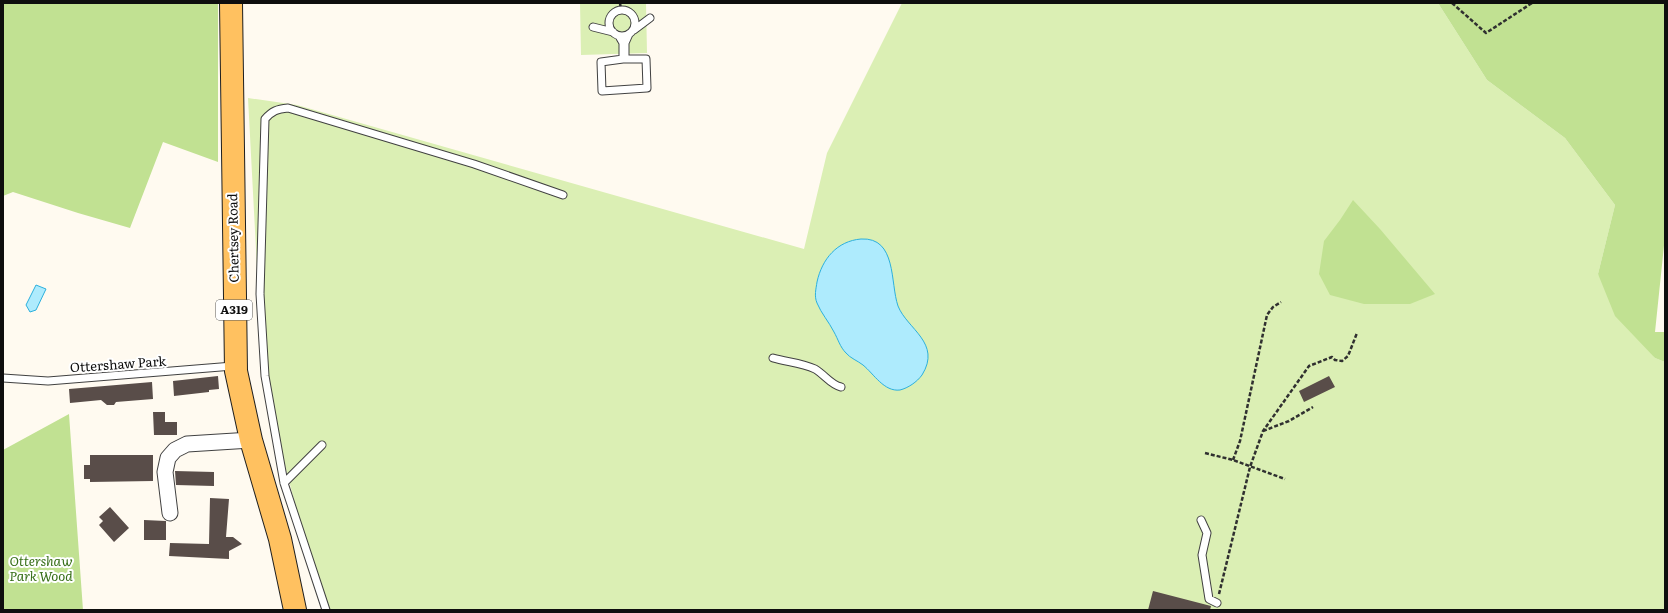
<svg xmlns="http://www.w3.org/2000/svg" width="1668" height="613" font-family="Literata,serif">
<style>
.green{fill:#dbefb4}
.forest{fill:#c1e192}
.water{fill:#aeebfd;stroke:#2cb0dd}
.building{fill:#594d49}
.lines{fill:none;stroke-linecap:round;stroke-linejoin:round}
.lane-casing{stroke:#414141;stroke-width:9}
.street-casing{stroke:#414141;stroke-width:17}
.primary-casing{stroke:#1f1f1f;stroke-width:24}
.path{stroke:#303030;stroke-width:2.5;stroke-dasharray:4 2;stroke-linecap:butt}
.lane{stroke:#fff;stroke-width:7}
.street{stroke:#fff;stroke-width:15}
.primary{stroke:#ffc160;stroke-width:22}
.labels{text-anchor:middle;stroke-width:4;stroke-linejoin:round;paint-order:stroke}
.shield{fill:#fff;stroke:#565656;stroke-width:1}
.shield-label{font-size:12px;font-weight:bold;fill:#0e0e0e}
.street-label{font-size:13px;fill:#0e0e0e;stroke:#fff}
.park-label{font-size:13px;font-style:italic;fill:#366e17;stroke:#fff}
</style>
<rect width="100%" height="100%" fill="#fffaf0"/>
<path class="green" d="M580,3H646L647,53L581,55Z
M902,3H1438L1487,80L1565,138L1615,205L1598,274L1655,358L1665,362V610H323L263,382L248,98L297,105L804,249L827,153Z"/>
<path class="forest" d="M3,3H218V162L163,142L130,228L78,213L13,192L3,196Z
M1438,3H1665V236L1655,332H1665V362L1655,358L1615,316L1598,274L1615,205L1565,138L1487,80Z
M1353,200L1380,229L1435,294L1410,304H1364L1330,295L1319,274L1324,241L1340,220Z
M69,414L83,610H3V450Z"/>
<path class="water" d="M861,239C897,237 890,283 898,306C907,329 942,343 922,375C917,382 908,388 900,390C884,392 874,374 863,365C858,361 850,358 846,353C840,347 838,339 834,332C829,322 821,313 817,303C814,296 816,289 817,282C822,259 837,241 861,239Z
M36,285L46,289L36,310L30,312L26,305Z"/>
<path class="building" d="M218,376L219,389L209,390V392L174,396L173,381Z
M1329,376L1335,387L1304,402L1299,391Z
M152,382L153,399L116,402L114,405H107L101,400L70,403L69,389Z
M153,412H165V422H177V435H154Z
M90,455H153V481L90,482V479H84V465H90Z
M175,471L214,472V486L176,485Z
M210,498L229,499L226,537H233L242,544L229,551V559L169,556L170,543L209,544Z
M110,507L129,528L114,542L99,525L103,521L99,517Z
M144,520L166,521V540H144Z
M1153,591L1211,606L1210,610H1148Z"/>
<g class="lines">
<defs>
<path id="lane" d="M609 23a13 13 0 1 1 26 0a13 13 0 1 1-26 0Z
M593,27L613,32
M634,30L650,18
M619,36L623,43V59L601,62L602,91L647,88L646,59H625V43L629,34
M773,358C787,362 802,363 815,369C825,375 831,385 841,387
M3,378L48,381L233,366
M284,483L322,445
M1201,520L1207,533L1202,555L1209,599L1217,603
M326,610L284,483L265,376L260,294L265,119C272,111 277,109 288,108L474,164L563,195"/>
<path id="street" d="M170,513L165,472L168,458L175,450L187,444L251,440"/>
<path id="primary" d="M231,3L236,371L251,440L280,539L295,610"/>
</defs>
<use href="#lane" class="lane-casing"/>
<use href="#street" class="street-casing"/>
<use href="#primary" class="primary-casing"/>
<path class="path" d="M620,3L621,10
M1452,3L1486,33L1532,3
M1263,431L1289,421L1313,407
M1205,453L1233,460L1285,479
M1233,460L1240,441L1267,315L1273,307L1281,302
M1219,594L1250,467L1263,431L1309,366L1332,357L1335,360L1342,361L1348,356L1357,333"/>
<use href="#lane" class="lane"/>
<use href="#street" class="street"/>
<use href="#primary" class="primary"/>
</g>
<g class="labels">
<rect class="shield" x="216" y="300" width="36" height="20" rx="3"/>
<g class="shield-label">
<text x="234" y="314">A319</text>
</g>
<g class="street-label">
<text transform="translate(233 238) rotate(-91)" y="5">Chertsey Road</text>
<text transform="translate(118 364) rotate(-4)" y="5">Ottershaw Park</text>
</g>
<g class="park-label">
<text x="41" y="566">Ottershaw<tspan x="41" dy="15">Park Wood</tspan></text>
</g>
</g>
<rect width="1668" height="613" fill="none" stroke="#0e0e0e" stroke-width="8"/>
</svg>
